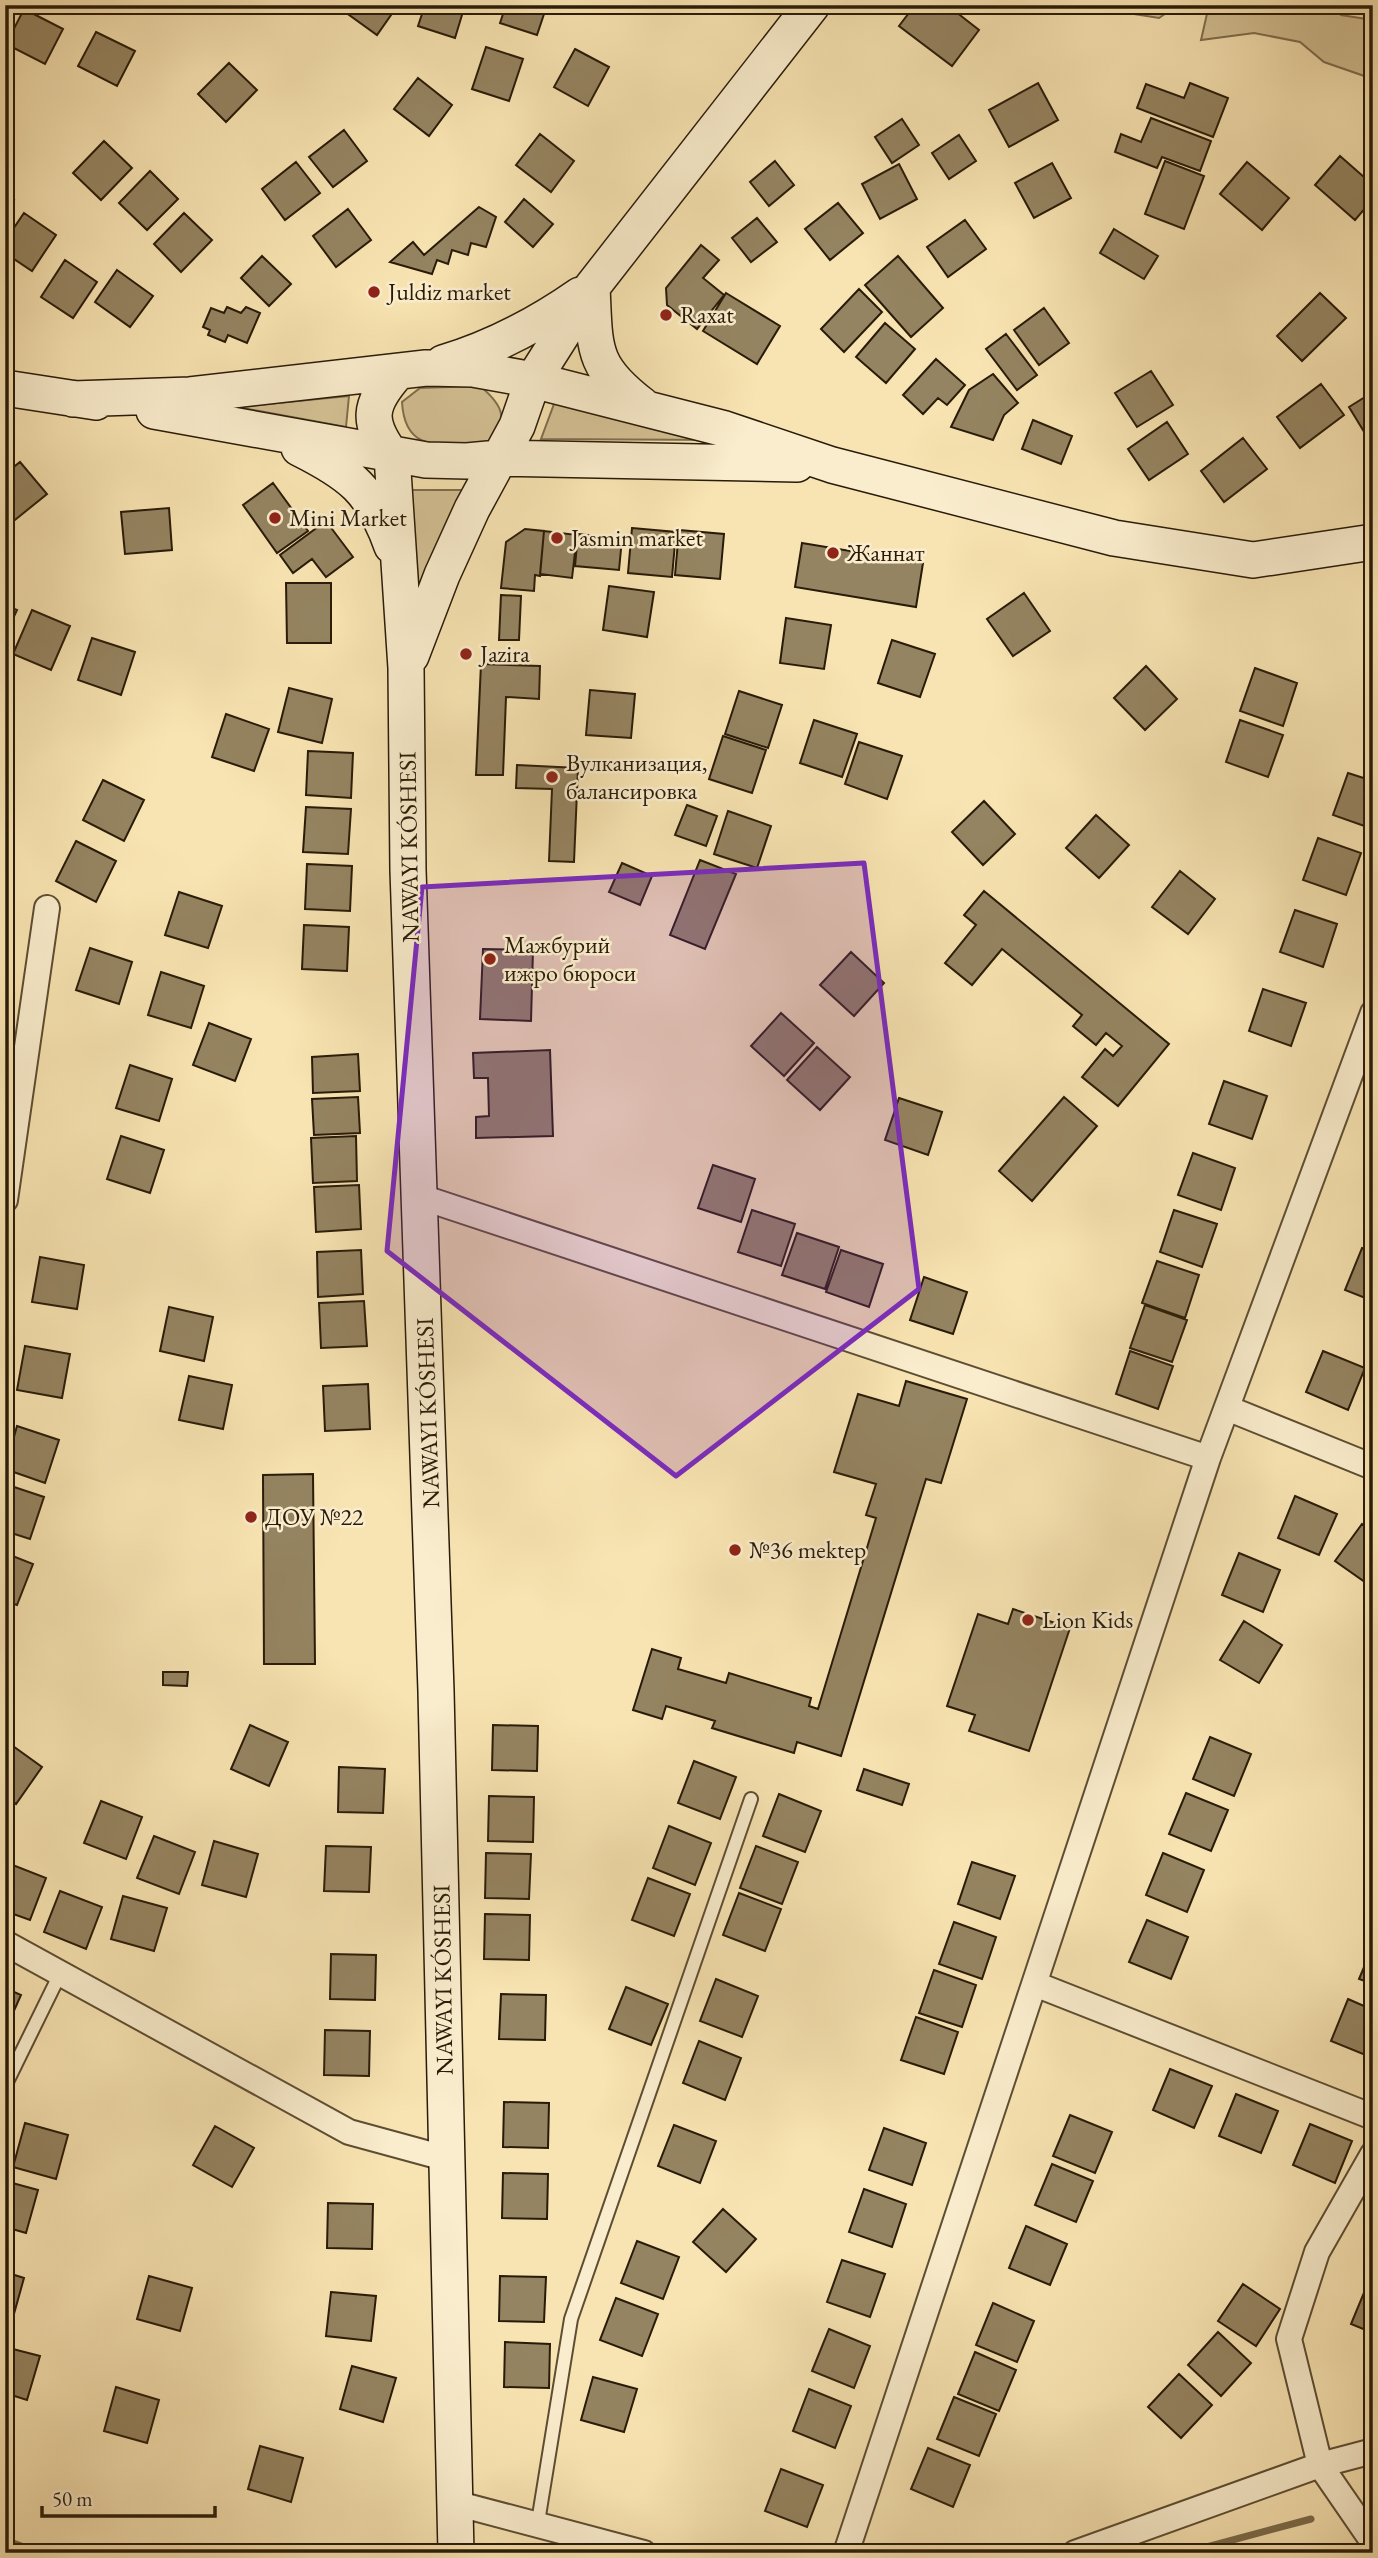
<svg xmlns="http://www.w3.org/2000/svg" width="1378" height="2558" font-family="'EB Garamond',serif">
<style>
.green{fill:#d5c295;stroke:#7f6e4f;stroke-width:2}
.lines{fill:none;stroke-linecap:round;stroke-linejoin:round}
.stream{stroke:#7b6b4c;stroke-width:7}
.building{fill:#958461;stroke:#291b09;stroke-width:2}
.lane-casing{stroke:#5d4d33;stroke-width:16}
.street-casing{stroke:#5d4d33;stroke-width:28}
.secondary-casing{stroke:#291b09;stroke-width:38}
.lane{stroke:#faedcd;stroke-width:12}
.street{stroke:#faedcd;stroke-width:24}
.secondary{stroke:#faedcd;stroke-width:35}
.marked{fill:#7b2cbf;fill-opacity:0.2;stroke:#7b2cbf;stroke-width:5;stroke-linejoin:round}
.poi-dot{fill:#8f2418;stroke:#faedcd;stroke-width:2.5}
.labels{text-anchor:middle;stroke-width:5;stroke-linejoin:round;paint-order:stroke}
.poi-label{font-size:24px;fill:#291b09;stroke:#faedcd;text-anchor:start}
.street-label{font-size:24px;fill:#291b09;stroke:#faedcd}
</style>
<rect width="100%" height="100%" fill="#f8e4b2"/>
<filter id="stains"><feTurbulence type="fractalNoise" baseFrequency=".00286" numOctaves="4"/><feColorMatrix values="0 0 0 0 .2 0 0 0 0 .09 0 0 0 0 .02 0 0 0 .5 -.17"/></filter>
<radialGradient id="worn" r=".72"><stop offset=".6" stop-color="#630" stop-opacity="0"/><stop offset="1" stop-color="#630" stop-opacity=".3"/></radialGradient>
<path class="green" d="M1077,5H1178L1159,18Z
M1209,5H1333L1341,15L1373,20V79L1324,62L1300,42L1254,33L1201,40Z
M480,386C504,406 510,421 486,444C444,443 405,456 402,402L420,388Z
M349,396L346,427L237,407Z
M557,396L721,440L541,439Z
M410,490H463L419,593Z"/>
<g class="lines">
<path class="stream" d="M5,2540L40,2553
M1184,2553L1311,2519"/>
</g>
<path class="building" d="M350,5H398L377,35L345,12Z
M425,5H465L455,38L418,26Z
M506,5H547L537,35L500,23Z
M915,5H947L979,30L952,66L899,26Z
M24,9L63,29L45,64L6,44Z
M96,32L135,51L117,86L78,66Z
M486,47L523,59L509,101L472,89Z
M575,49L609,67L588,106L554,87Z
M229,63L257,90L226,122L198,94Z
M418,78L452,105L429,136L394,109Z
M1038,83L1058,120L1009,147L989,110Z
M1190,83L1228,98L1213,137L1137,108L1146,84L1184,98Z
M1151,118L1211,141L1200,171L1162,157L1157,168L1115,152L1121,134L1141,142Z
M902,119L919,145L892,163L875,137Z
M344,130L367,161L333,187L309,157Z
M540,134L574,161L551,192L516,165Z
M959,135L976,161L949,179L932,153Z
M104,141L132,168L101,200L73,173Z
M1340,156L1373,185V199L1355,220L1315,185Z
M775,161L794,185L769,206L750,182Z
M1165,161L1204,176L1184,229L1145,214Z
M296,162L320,193L285,220L262,189Z
M1247,162L1289,198L1262,230L1220,194Z
M1052,163L1071,198L1034,218L1015,183Z
M899,164L917,199L880,219L862,184Z
M150,171L178,199L147,230L119,203Z
M5,195L14,200L5,213Z
M524,199L553,224L533,247L505,222Z
M838,203L863,233L830,260L805,229Z
M479,207L496,217L486,247L471,243L468,255L452,250L448,264L437,260L432,274L390,262L413,242L424,255Z
M348,209L371,240L336,267L313,236Z
M24,213L56,235L32,271L5,253V241Z
M184,213L212,240L181,272L154,244Z
M757,218L777,242L751,262L732,238Z
M965,220L986,249L948,277L927,247Z
M1114,229L1158,256L1144,279L1100,253Z
M701,245L719,260L703,278L724,295L697,329L667,305L666,288Z
M262,256L291,284L269,306L241,278Z
M898,256L943,308L911,337L865,285Z
M65,260L97,282L73,318L41,297Z
M117,270L153,296L130,327L95,302Z
M859,289L882,312L844,352L821,329Z
M726,293L780,326L757,364L703,331Z
M1320,293L1346,318L1302,361L1277,336Z
M227,307L241,313L246,307L260,313L247,343L228,335L225,342L208,335L210,330L203,327L211,308L224,313Z
M1044,308L1069,343L1039,365L1014,330Z
M885,323L915,349L886,383L856,357Z
M1006,334L1037,375L1017,390L986,349Z
M936,359L965,385L947,405L938,398L923,414L903,395Z
M1151,371L1173,405L1137,427L1115,393Z
M993,374L1018,403L1004,415L993,440L951,427L969,390Z
M1321,384L1344,415L1300,448L1277,417Z
M1373,392V444L1372,445L1349,407Z
M1033,420L1072,436L1061,464L1022,449Z
M1167,422L1188,454L1149,480L1128,449Z
M1243,438L1267,469L1224,502L1201,471Z
M20,462L47,494L10,524L5,519V474Z
M273,483L308,531L277,553L243,505Z
M169,508L172,550L125,554L121,512Z
M326,521L353,557L326,577L312,559L293,573L280,555Z
M632,528L676,532L672,577L628,573Z
M525,529L544,531L540,576L535,575L534,591L501,588L506,542Z
M679,530L724,534L720,579L675,575Z
M544,531L577,535L572,578L540,574Z
M578,534L622,539L619,570L575,566Z
M802,543L923,563L916,607L795,587Z
M286,583H331V643H287Z
M609,586L654,592L647,637L603,630Z
M1024,593L1050,631L1013,656L987,619Z
M501,595L521,596L519,640H499Z
M5,605L17,610L5,636Z
M32,610L70,626L51,670L13,654Z
M786,618L831,625L824,669L780,663Z
M92,638L135,652L121,695L78,680Z
M892,640L935,654L920,697L878,683Z
M481,664L540,666L539,699L506,697L503,775H476Z
M1146,666L1177,699L1145,730L1114,698Z
M1255,668L1297,683L1283,726L1240,711Z
M289,688L332,699L322,743L278,732Z
M590,690L635,694L631,738L586,735Z
M739,691L782,705L768,748L725,734Z
M226,714L269,729L254,771L212,757Z
M814,720L857,734L842,777L800,763Z
M1240,720L1283,735L1268,777L1226,762Z
M723,736L766,750L752,793L709,779Z
M859,742L902,756L887,799L845,784Z
M308,751L353,753L351,798L306,795Z
M517,765L578,768L574,862L549,861L552,789L516,788Z
M1348,773L1373,781V829L1333,815Z
M103,780L144,800L124,841L83,820Z
M984,801L1015,834L983,865L952,832Z
M687,805L717,816L706,846L675,835Z
M306,807L351,809L348,854L303,852Z
M728,811L771,826L757,868L714,854Z
M1096,815L1129,845L1099,878L1066,848Z
M1318,838L1361,853L1346,895L1303,880Z
M76,841L116,861L96,902L56,881Z
M700,860L736,874L705,949L670,935Z
M622,863L652,876L640,905L609,892Z
M307,864L352,866L350,911L305,909Z
M1180,871L1215,899L1188,934L1152,907Z
M5,875L9,876L5,903Z
M984,891L1169,1044L1118,1106L1082,1077L1105,1049L1113,1056L1122,1046L1106,1033L1096,1045L1073,1026L1082,1015L1002,949L972,985L945,963L976,925L964,915Z
M179,892L222,906L208,948L165,935Z
M1295,910L1337,924L1323,967L1280,952Z
M304,925L349,927L347,971L302,969Z
M90,948L132,962L119,1004L76,990Z
M483,949L533,950L531,1021L480,1019Z
M851,952L884,983L854,1016L820,985Z
M161,972L204,986L191,1028L148,1015Z
M1263,989L1306,1003L1291,1046L1249,1031Z
M5,993L14,994L6,1041H5Z
M781,1013L814,1043L784,1076L751,1046Z
M209,1023L251,1039L235,1081L193,1065Z
M817,1047L850,1077L820,1110L787,1080Z
M550,1050L553,1136L476,1138V1117L489,1116L488,1078H474L473,1053Z
M358,1054L360,1091L313,1093L312,1057Z
M130,1065L172,1079L159,1121L116,1108Z
M5,1070L12,1072L5,1100Z
M1224,1081L1267,1096L1252,1139L1209,1124Z
M358,1097L360,1133L314,1135L312,1099Z
M1064,1097L1097,1126L1032,1201L999,1171Z
M899,1098L942,1112L928,1155L885,1140Z
M121,1136L164,1150L150,1193L107,1179Z
M356,1136L357,1181L313,1183L311,1138Z
M1193,1153L1235,1168L1221,1210L1178,1195Z
M713,1165L755,1179L741,1222L698,1208Z
M359,1185L361,1229L316,1232L314,1187Z
M752,1210L795,1224L781,1266L738,1252Z
M1174,1210L1217,1224L1202,1267L1160,1252Z
M1373,1212V1232L1366,1229Z
M797,1233L839,1247L825,1289L782,1275Z
M1362,1248L1373,1253V1301L1345,1290Z
M361,1250L363,1294L318,1297L317,1252Z
M841,1250L883,1264L869,1307L826,1292Z
M40,1257L84,1265L77,1309L32,1302Z
M1157,1261L1199,1275L1185,1318L1142,1303Z
M924,1277L967,1292L953,1334L910,1320Z
M364,1301L367,1346L321,1348L319,1303Z
M1145,1305L1187,1320L1172,1362L1130,1348Z
M169,1307L213,1317L204,1361L160,1351Z
M25,1346L70,1354L62,1398L17,1390Z
M1130,1351L1173,1366L1158,1409L1116,1394Z
M1323,1351L1365,1368L1348,1410L1306,1392Z
M189,1376L232,1385L223,1429L179,1420Z
M906,1381L967,1399L941,1483L926,1479L841,1756L797,1742L794,1753L712,1728L715,1721L666,1706L662,1719L633,1710L652,1649L681,1658L678,1669L726,1683L729,1673L811,1698L809,1706L818,1709L876,1518L866,1515L876,1484L834,1472L858,1394L899,1406Z
M368,1384L370,1429L325,1431L323,1386Z
M17,1426L59,1440L45,1483L5,1469Z
M313,1474L315,1664H264L263,1475Z
M5,1484L44,1497L30,1539L5,1531Z
M1295,1496L1337,1514L1319,1555L1278,1538Z
M1362,1524L1373,1532L1372,1587L1335,1561Z
M5,1553L33,1564L17,1605L5,1601Z
M1239,1553L1280,1570L1263,1612L1222,1595Z
M1013,1609L1070,1628L1029,1751L969,1731L975,1715L947,1706L978,1614L1008,1624Z
M1244,1621L1282,1645L1259,1683L1220,1660Z
M163,1672H188L187,1686L163,1685Z
M250,1725L288,1742L269,1786L231,1769Z
M493,1725L538,1726L537,1771L492,1770Z
M1210,1737L1251,1754L1234,1796L1193,1779Z
M6,1741L42,1767L16,1804L5,1796Z
M694,1761L736,1777L720,1819L678,1803Z
M339,1767L385,1769L383,1813L338,1812Z
M864,1769L909,1784L902,1805L857,1790Z
M1186,1793L1228,1810L1211,1851L1169,1834Z
M779,1794L821,1811L805,1852L763,1836Z
M489,1796L534,1797L533,1842L488,1841Z
M101,1801L142,1817L126,1859L84,1843Z
M669,1826L711,1843L695,1885L653,1868Z
M154,1836L195,1852L179,1894L137,1878Z
M214,1841L258,1854L246,1897L202,1885Z
M326,1846L371,1847L369,1892L324,1891Z
M756,1846L798,1862L782,1904L740,1888Z
M486,1853L531,1854L529,1899L485,1898Z
M1163,1853L1204,1870L1187,1912L1146,1895Z
M5,1862L46,1878L30,1920L5,1911Z
M972,1862L1015,1876L1000,1919L958,1904Z
M648,1878L690,1894L674,1936L632,1920Z
M60,1891L102,1907L86,1949L44,1932Z
M739,1893L781,1909L765,1951L723,1935Z
M123,1896L167,1908L154,1951L111,1939Z
M485,1914L530,1915L529,1960L484,1959Z
M1147,1920L1188,1937L1171,1979L1129,1962Z
M954,1922L996,1937L982,1979L939,1964Z
M1373,1946V1984L1359,1979Z
M331,1954L376,1955L375,2000L330,1999Z
M934,1970L976,1985L962,2027L919,2013Z
M716,1979L758,1996L742,2037L700,2021Z
M626,1987L668,2004L651,2045L609,2029Z
M5,1988L21,1995L5,2031Z
M501,1994L546,1995L545,2040L499,2039Z
M1348,1999L1373,2010V2058L1331,2041Z
M916,2017L958,2032L944,2074L901,2060Z
M325,2030L370,2031L369,2076L324,2075Z
M699,2041L741,2058L725,2100L683,2083Z
M1170,2069L1212,2086L1194,2128L1153,2110Z
M1236,2094L1278,2111L1261,2153L1219,2136Z
M504,2102L549,2103L548,2148L503,2147Z
M1070,2115L1112,2132L1095,2173L1053,2156Z
M25,2123L68,2135L56,2179L13,2167Z
M1310,2124L1352,2141L1335,2183L1293,2165Z
M674,2125L716,2141L700,2183L658,2166Z
M215,2126L254,2148L232,2187L193,2165Z
M884,2128L926,2143L912,2185L869,2170Z
M1052,2164L1093,2181L1076,2222L1035,2205Z
M503,2173L548,2174L547,2219L502,2218Z
M5,2181L38,2190L26,2233L5,2227Z
M864,2189L906,2204L892,2247L849,2232Z
M328,2203L373,2204L372,2249L327,2248Z
M723,2209L756,2239L726,2272L693,2242Z
M1026,2226L1067,2244L1050,2285L1009,2268Z
M637,2241L679,2257L663,2299L621,2283Z
M842,2260L885,2274L870,2317L827,2302Z
M5,2272L24,2278L12,2321L5,2319Z
M149,2276L192,2288L180,2331L137,2319Z
M500,2276L546,2277L544,2322L499,2321Z
M1368,2283L1373,2285V2333L1351,2324Z
M1243,2284L1280,2309L1256,2346L1218,2321Z
M331,2292L376,2296L371,2341L326,2336Z
M616,2298L658,2314L642,2356L600,2340Z
M993,2303L1034,2321L1017,2362L976,2345Z
M829,2329L870,2346L854,2388L812,2371Z
M1218,2332L1251,2363L1221,2396L1188,2365Z
M505,2342L550,2344L549,2388L504,2387Z
M5,2347L40,2356L27,2400L5,2393Z
M975,2352L1016,2370L999,2411L958,2394Z
M352,2366L396,2378L383,2422L340,2409Z
M1179,2374L1212,2405L1181,2438L1148,2407Z
M593,2377L637,2389L624,2432L581,2420Z
M116,2387L159,2400L147,2443L104,2431Z
M809,2389L851,2406L835,2448L793,2431Z
M954,2397L996,2414L979,2456L937,2439Z
M260,2446L303,2458L291,2502L248,2489Z
M928,2448L970,2465L953,2507L911,2489Z
M781,2469L823,2485L807,2527L765,2511Z"/>
<g class="lines">
<defs>
<path id="lane" d="M5,2086L60,1974
M538,2522L571,2319L751,1799"/>
<path id="street" d="M421,1197L1208,1458
M5,1200L47,908
M1227,1408L1373,1467
M5,1943L349,2132L448,2159
M1035,1984L1373,2117
M1373,2154L1317,2252L1289,2339L1320,2465L1373,2542
M455,2503L644,2553
M846,2553L1208,1458L1373,1013
M1075,2553L1320,2465L1373,2451"/>
<path id="secondary" d="M592,287C595,349 591,366 642,405
M443,363C493,348 537,325 580,295
M396,374C368,406 367,422 392,456L406,668L408,870L436,1691L456,2553
M5,388L96,402
M73,399L190,395L426,368L473,369L533,380L725,429L832,465L1114,538L1253,560L1373,542
M154,411L426,460L467,461L499,458L797,464
M299,448C351,474 372,490 392,546
M411,656L442,575L472,509L517,426L533,380L592,287L812,5"/>
</defs>
<use href="#lane" class="lane-casing"/>
<use href="#street" class="street-casing"/>
<use href="#secondary" class="secondary-casing"/>
<use href="#lane" class="lane"/>
<use href="#street" class="street"/>
<use href="#secondary" class="secondary"/>
</g>
<path class="marked" d="M864,863L919,1289L676,1476L387,1251L422,887Z"/>
<g class="poi-dot">
<circle cx="374" cy="292" r="7"/>
<circle cx="666" cy="315" r="7"/>
<circle cx="275" cy="518" r="7"/>
<circle cx="557" cy="538" r="7"/>
<circle cx="833" cy="553" r="7"/>
<circle cx="466" cy="654" r="7"/>
<circle cx="552" cy="777" r="7"/>
<circle cx="490" cy="959" r="7"/>
<circle cx="251" cy="1517" r="7"/>
<circle cx="735" cy="1550" r="7"/>
<circle cx="1028" cy="1620" r="7"/>
</g>
<g class="labels">
<g class="poi-label">
<text x="388" y="300">Juldiz market</text>
<text x="680" y="323">Raxat</text>
<text x="289" y="526">Mini Market</text>
<text x="571" y="546">Jasmin market</text>
<text x="847" y="561">Жаннат</text>
<text x="480" y="662">Jazira</text>
<text x="566" y="771">Вулканизация,<tspan x="566" dy="28">балансировка</tspan></text>
<text x="504" y="953">Мажбурий<tspan x="504" dy="28">ижро бюроси</tspan></text>
<text x="265" y="1525">ДОУ №22</text>
<text x="749" y="1558">№36 mektep</text>
<text x="1042" y="1628">Lion Kids</text>
</g>
<g class="street-label">
<text transform="translate(409 847) rotate(-91)" y="8">NAWAYI KÓSHESI</text>
<text transform="translate(428 1413) rotate(-92)" y="8">NAWAYI KÓSHESI</text>
<text transform="translate(443 1980) rotate(-91)" y="8">NAWAYI KÓSHESI</text>
</g>
</g>
<rect width="1378" height="2558" fill="none" stroke="#f8e4b2" stroke-width="28"/>
<rect x="7" y="7" width="1364" height="2544" fill="none" stroke="#291b09" stroke-width="3.5"/>
<rect x="14" y="14" width="1350" height="2530" fill="none" stroke="#291b09" stroke-width="2"/>
<path d="M42 2506v10h173v-10" fill="none" stroke="#291b09" stroke-width="3.5"/>
<text x="52" y="2506" font-size="21" fill="#291b09" stroke="#faedcd" stroke-width="5" paint-order="stroke">50 m</text>
<rect width="100%" height="100%" filter="url(#stains)"/>
<rect width="100%" height="100%" fill="url(#worn)"/>
</svg>
